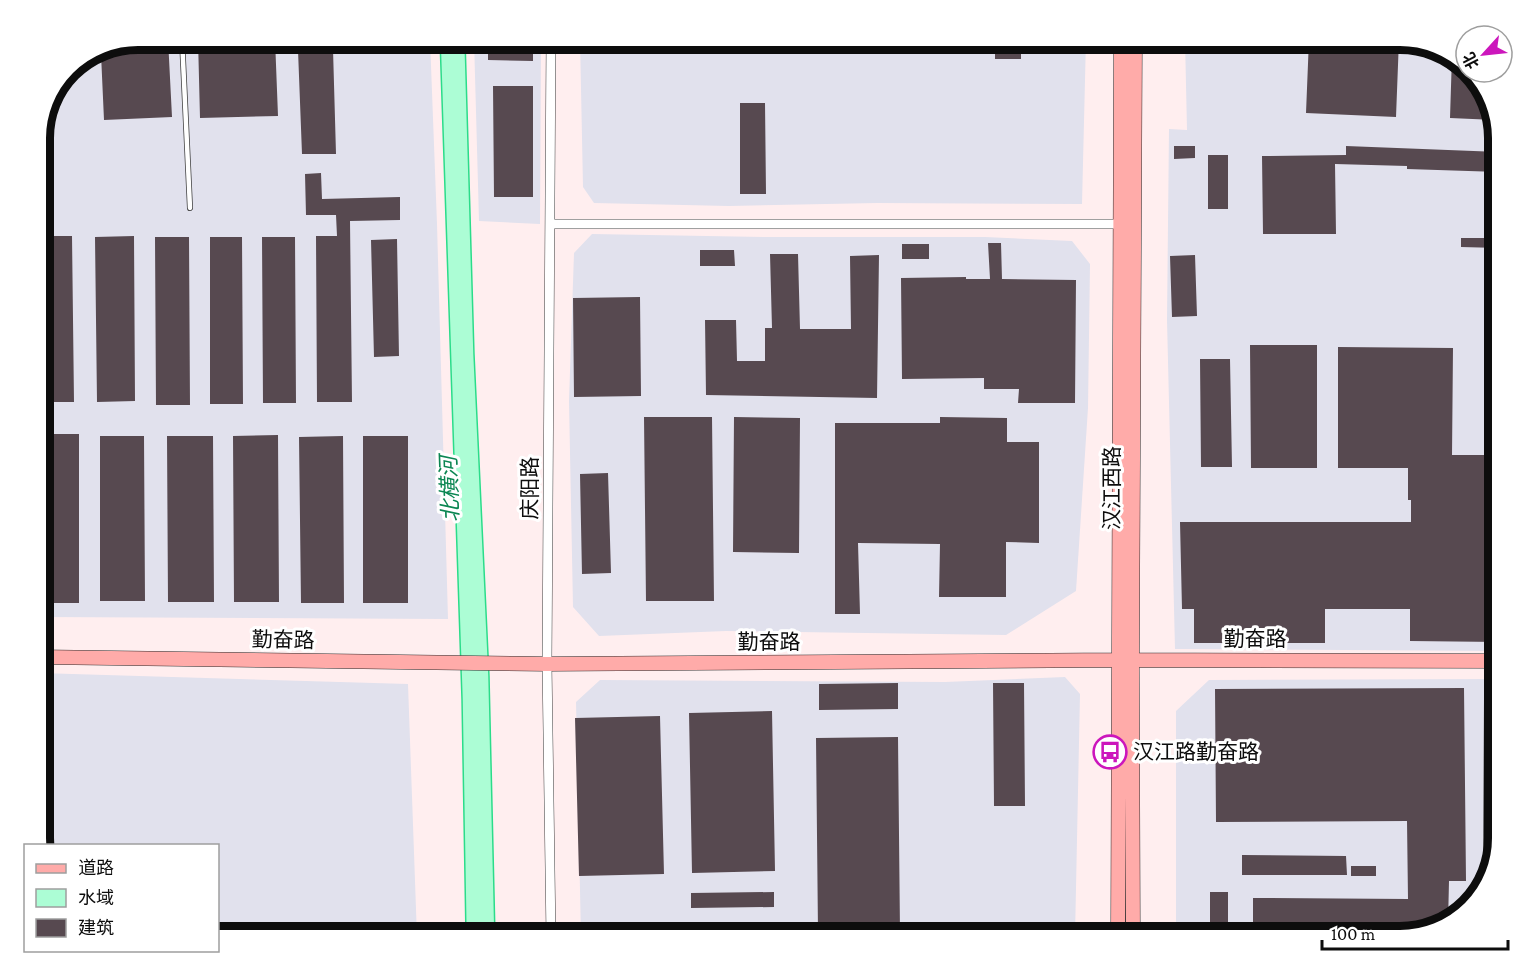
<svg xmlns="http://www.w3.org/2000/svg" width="1538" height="976" font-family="'Crimson Pro','Noto Sans SC',serif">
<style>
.industrial{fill:#e1e1ed}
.water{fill:#acfdd5;stroke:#2bdc8a;stroke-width:1.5}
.building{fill:#574950}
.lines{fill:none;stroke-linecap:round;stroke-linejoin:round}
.lane-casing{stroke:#404040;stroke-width:6}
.street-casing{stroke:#404040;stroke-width:10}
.secondary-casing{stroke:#2f2f2f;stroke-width:15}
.lane{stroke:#fff;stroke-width:4.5}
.street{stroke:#fff;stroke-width:9}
.secondary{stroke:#ffaba9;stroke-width:14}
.labels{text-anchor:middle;stroke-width:6;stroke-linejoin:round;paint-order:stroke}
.street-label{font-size:21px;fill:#0d0d0d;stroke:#fff}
.poi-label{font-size:21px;fill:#0d0d0d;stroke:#fff;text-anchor:start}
.water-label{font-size:22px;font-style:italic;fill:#0b8652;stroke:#fff}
.rim{fill:none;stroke:#0d0d0d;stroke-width:8}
</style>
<rect width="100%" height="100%" fill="#ffeeef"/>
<path class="industrial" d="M137,39H430L437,224L448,619L39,617V131L68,68Z
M474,39H541L540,224L479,221Z
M580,39H1086L1082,204L877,203L729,206L594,203L583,187Z
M1185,39H1401L1455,55L1466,67V72L1486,88L1499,131V651L1175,649L1167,320L1169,129L1187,130Z
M592,234L767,237H985L1072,241L1090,264L1088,408L1076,591L1006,635L726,631L599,636L573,607L569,401L574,253Z
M39,673L408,684L417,937H218V846L39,845Z
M1065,677L1080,694L1075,937H581L576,702L600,680L945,682Z
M1499,679V839L1483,893L1450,924L1401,937H1176V711L1209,680Z"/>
<path class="water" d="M440,39H465L474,354L489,676L495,937H466L462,699Z"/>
<path class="building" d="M137,39H168L172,117L104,120L101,54Z
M198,39H275L278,116L200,118Z
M488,39H533V61L488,60Z
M995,39H1038V52H1021V59H995Z
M1309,39H1399L1396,117L1306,113Z
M333,49L336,154H302L298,50Z
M1452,55L1466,67V72H1471L1486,88L1495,120L1450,118Z
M493,86H533V197H494Z
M740,103H765L766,194H740Z
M39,138H49V216H39Z
M1174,146H1195V158L1174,159Z
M1346,146L1499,152V172L1407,169V166L1335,164L1336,234H1263L1262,156L1346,155Z
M1208,155H1228V209H1208Z
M321,173L322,199L400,197V220L350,221L352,402H317L316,236H337L336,215H306L305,174Z
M39,236H72L74,402H39Z
M134,236L135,401L97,402L95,237Z
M155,237H189L190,405H156Z
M210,237H242L243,404H210Z
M262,237H295L296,403H263Z
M1461,238H1499V248L1461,247Z
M397,239L399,356L374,357L371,240Z
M988,243H1001L1002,279L1076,280L1075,403H1018L1019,389H984V378L902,379L901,278L966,277V279H990Z
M902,244H929V259H902Z
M700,250H734L735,266H700Z
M770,254H798L800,329H851L850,256L879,255L877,398L706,395L705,320H736L737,361H765V328H772Z
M1195,255L1197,316L1172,317L1170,256Z
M640,297L641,396L574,397L573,298Z
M1250,345H1317V468H1251Z
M1338,347L1453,348L1452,455H1499V642L1410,641V609H1325V643H1194V609H1182L1180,522H1411V500H1408V468H1338Z
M1200,359H1230L1232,467H1201Z
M644,417H712L714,601H646Z
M734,417L800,418L799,553L733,552Z
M940,417L1007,418V442H1039V543L1006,542V597H939L940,544L858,543L860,614H835V423H940Z
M39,434H79V603H39Z
M278,435L279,602H234L233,436Z
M100,436H144L145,601H100Z
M167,436H213L214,602H168Z
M343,436L344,603H301L299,437Z
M363,436H408V603H363Z
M608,473L611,573L582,574L580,474Z
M898,683V709L819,710V684Z
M993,683H1024L1025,806H994Z
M1464,688L1466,881H1449L1448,924L1401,937H1253V898L1408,899L1407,821L1216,822L1215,689Z
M772,711L775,871L692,873L689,713Z
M660,716L664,874L579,876L575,718Z
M898,737L900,931L818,932L816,738Z
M1242,855L1346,856L1347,875H1242Z
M1351,866H1376V876H1351Z
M774,892V907L691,908V893Z
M1210,892H1228V937H1210Z"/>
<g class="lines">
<defs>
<path id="lane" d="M182,39L190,208
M1486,881L1487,697H1499"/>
<path id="street" d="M550,224H1125
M551,937L547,664L551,39"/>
<path id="secondary" d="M39,657L547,664L1118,660L1499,661
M1118,937L1121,39
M1133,937L1132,671L1135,39"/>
</defs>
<use href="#lane" class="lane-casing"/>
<use href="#street" class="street-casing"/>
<use href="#secondary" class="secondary-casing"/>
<use href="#lane" class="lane"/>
<use href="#street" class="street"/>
<use href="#secondary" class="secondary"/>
</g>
<defs>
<symbol id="bus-ring" viewBox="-11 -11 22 22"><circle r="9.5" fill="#fff" stroke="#cc16bc" stroke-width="1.5"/><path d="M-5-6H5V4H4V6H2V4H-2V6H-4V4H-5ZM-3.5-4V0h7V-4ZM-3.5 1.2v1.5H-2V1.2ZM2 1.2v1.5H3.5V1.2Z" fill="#cc16bc"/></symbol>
</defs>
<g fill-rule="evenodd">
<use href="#bus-ring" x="1091" y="733" width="38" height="38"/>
</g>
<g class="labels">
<g class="street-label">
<text transform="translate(530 488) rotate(-90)" y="7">庆阳路</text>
<text transform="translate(1112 488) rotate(-90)" y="7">汉江西路</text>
<text x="1255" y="646">勤奋路</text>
<text transform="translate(283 640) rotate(1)" y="7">勤奋路</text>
<text x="769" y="649">勤奋路</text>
</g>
<g class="poi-label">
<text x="1133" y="759">汉江路勤奋路</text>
</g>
<g class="water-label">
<text transform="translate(449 489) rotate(-92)" y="8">北横河</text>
</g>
</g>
<path d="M0 0H1538V976H0ZM138 50H1400A88 88 0 0 1 1488 138V838A88 88 0 0 1 1400 926H138A88 88 0 0 1 50 838V138A88 88 0 0 1 138 50Z" fill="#fff" fill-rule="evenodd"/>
<path class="rim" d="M138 50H1400A88 88 0 0 1 1488 138V838A88 88 0 0 1 1400 926H138A88 88 0 0 1 50 838V138A88 88 0 0 1 138 50Z"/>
<rect x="24" y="844" width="195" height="108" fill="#ffffff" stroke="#9e9e9e" stroke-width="1.5"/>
<rect x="36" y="864" width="30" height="9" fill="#ffaba9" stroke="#9e9e9e" stroke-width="1.5"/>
<text x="78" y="874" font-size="18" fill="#0d0d0d">道路</text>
<rect x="36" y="889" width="30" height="18" fill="#acfdd5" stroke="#9e9e9e" stroke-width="1.5"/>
<text x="78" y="904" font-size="18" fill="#0d0d0d">水域</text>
<rect x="36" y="919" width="30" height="18" fill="#574950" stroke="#9e9e9e" stroke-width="1.5"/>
<text x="78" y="934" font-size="18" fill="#0d0d0d">建筑</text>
<g transform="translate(1484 54) rotate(243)"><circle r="28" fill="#ffffff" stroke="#9e9e9e" stroke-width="1.5"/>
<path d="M0-4.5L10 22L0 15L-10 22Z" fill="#cc16bc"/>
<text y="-9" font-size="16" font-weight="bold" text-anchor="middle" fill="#0d0d0d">北</text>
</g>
<path d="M1322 940v9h186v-9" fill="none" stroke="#0d0d0d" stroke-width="3"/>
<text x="1331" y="940" font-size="18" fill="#0d0d0d" stroke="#ffffff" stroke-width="4.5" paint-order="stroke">100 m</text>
</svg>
